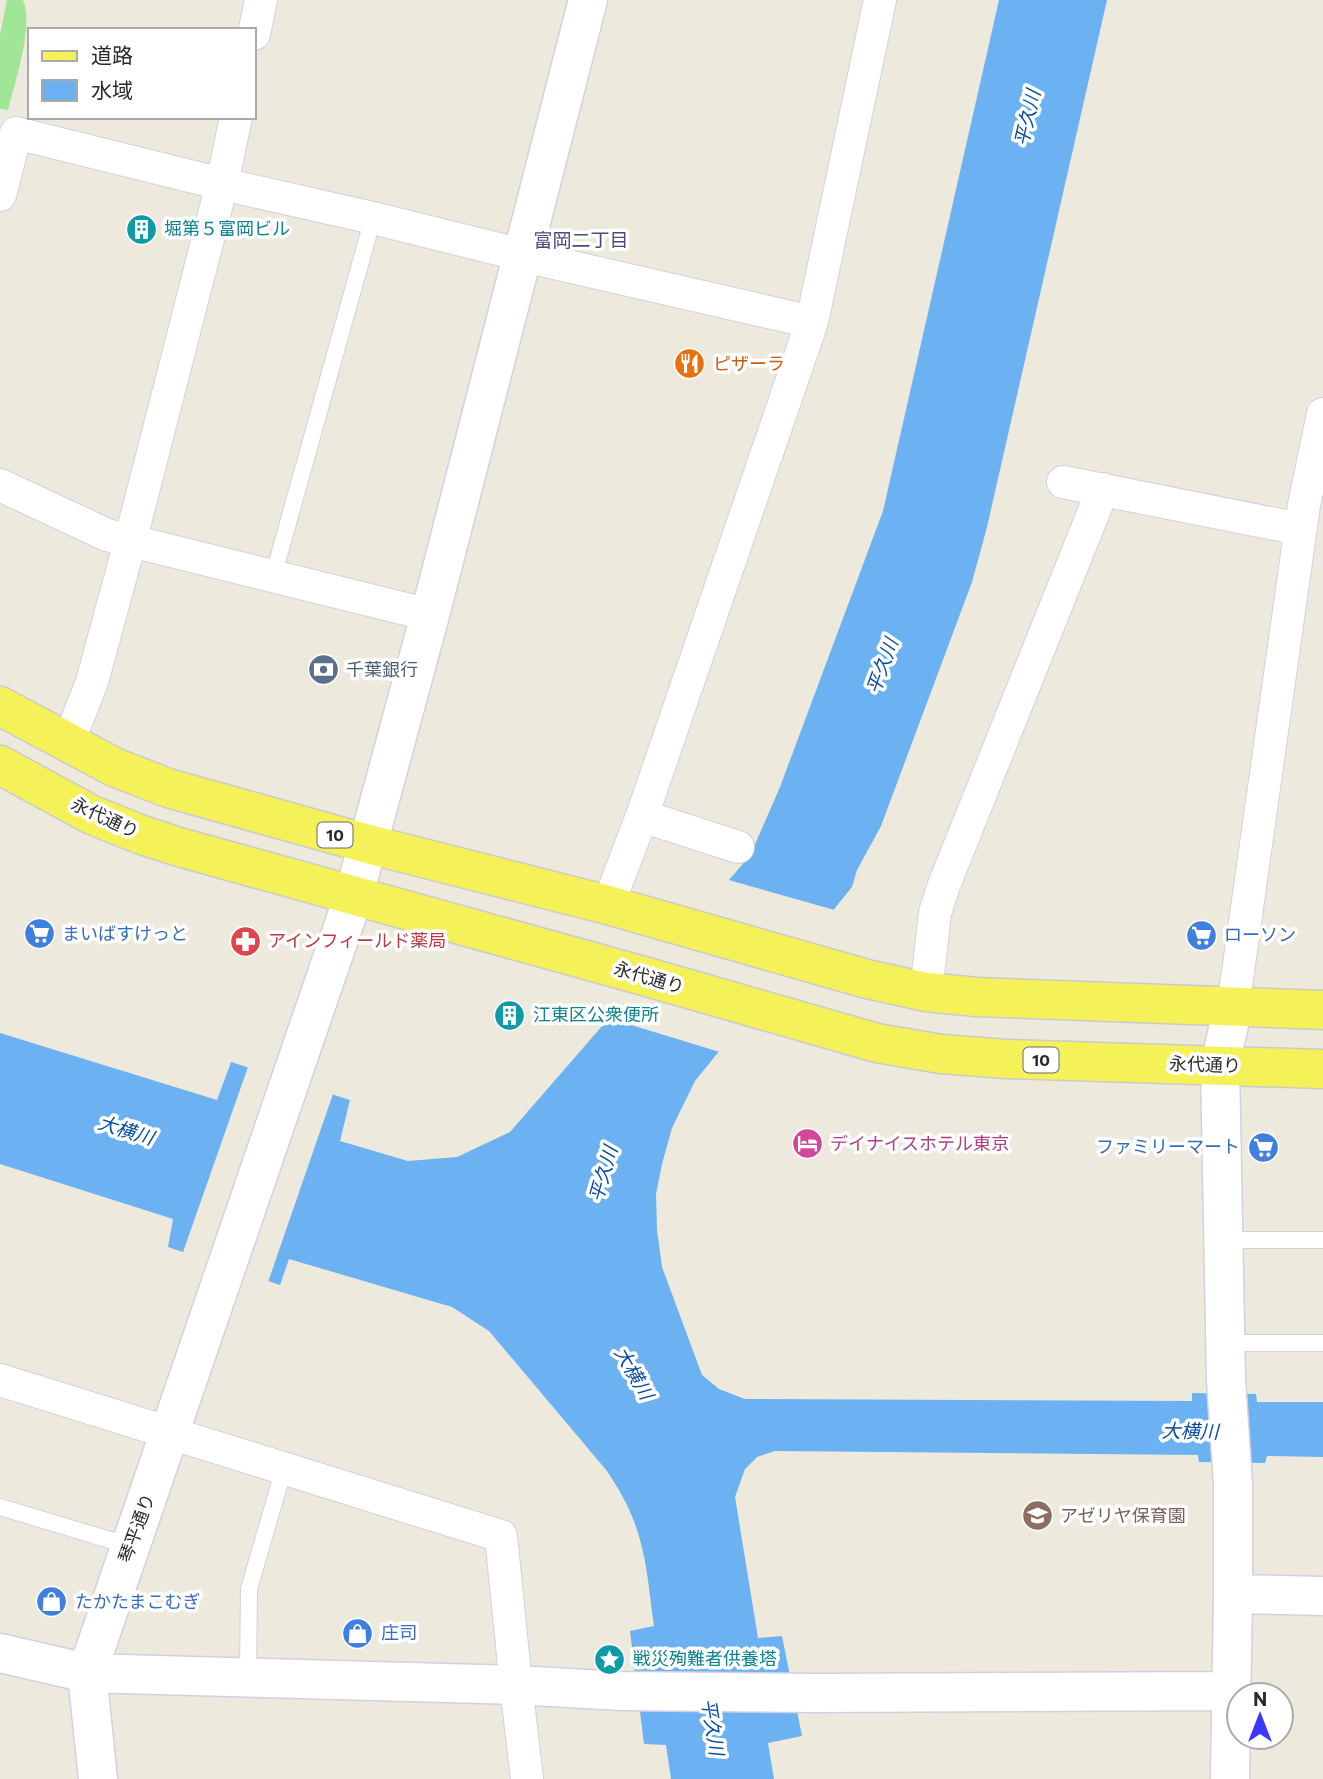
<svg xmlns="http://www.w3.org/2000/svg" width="1323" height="1779" font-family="Commissioner,'Noto Sans JP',sans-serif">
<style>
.green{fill:#a1e597}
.water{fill:#6cb2f2}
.pier{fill:#ede9dc}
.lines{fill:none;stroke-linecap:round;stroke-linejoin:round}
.service-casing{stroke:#d2d1e4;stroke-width:18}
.minor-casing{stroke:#d2d1e4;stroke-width:34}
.tertiary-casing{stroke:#d2d1e4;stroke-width:41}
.primary-casing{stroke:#ccc;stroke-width:41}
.service{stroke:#fff;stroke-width:16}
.minor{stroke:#fff;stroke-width:32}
.tertiary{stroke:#fff;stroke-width:38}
.primary{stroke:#f5f159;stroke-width:38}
.labels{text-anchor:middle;stroke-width:7;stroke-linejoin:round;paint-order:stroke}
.shield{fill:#fff;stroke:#6b6b6b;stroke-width:2}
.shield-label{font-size:16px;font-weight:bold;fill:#2b2b2b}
.culture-label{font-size:18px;fill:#0d838f;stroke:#fff;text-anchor:start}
.food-label{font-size:18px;fill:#c56008;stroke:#fff;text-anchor:start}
.service-label{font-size:18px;fill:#4e5e75;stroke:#fff;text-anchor:start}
.street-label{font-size:18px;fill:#2b2b2b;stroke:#fff}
.shop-label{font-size:18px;fill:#366cbe;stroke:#fff;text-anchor:start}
.health-label{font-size:18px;fill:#be3a42;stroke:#fff;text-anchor:start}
.hotel-label{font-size:18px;fill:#b23c85;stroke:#fff;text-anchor:start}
.education-label{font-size:18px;fill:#785e54;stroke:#fff;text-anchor:start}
.water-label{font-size:19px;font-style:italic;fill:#094ca0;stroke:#fff}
.neighbourhood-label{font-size:19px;fill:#4b497d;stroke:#fff}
</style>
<rect width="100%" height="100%" fill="#ede9dc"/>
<path class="green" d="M7,0H23C34,26 15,82 8,110L0,109V35Z"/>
<path class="water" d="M999,0H1107L987,527L972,582L881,826L857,870L852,887L695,1081L672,1128L662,1164L656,1194L657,1230L662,1267L702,1375L719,1389L745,1399L1192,1401V1393L1256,1394L1257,1402H1323V1457L1267,1456L1265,1463L1199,1462L1198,1455L775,1451L757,1457L745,1469L735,1497L758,1638L782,1636L802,1736L768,1743L774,1779H671L666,1745L644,1744L630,1631L654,1626C649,1592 647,1556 635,1524C628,1504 618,1488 607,1471L489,1331L452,1307L289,1259L280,1285L168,1247L173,1219L0,1164V1033L217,1100L231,1062L350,1100L340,1141L408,1161L457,1157L510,1132L742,865L753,849L780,787L883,511Z"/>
<path class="pier" d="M725,879L838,911L723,1053L605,1017Z
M249,1064L334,1091L267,1285L182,1255Z"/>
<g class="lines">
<defs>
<path id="service" d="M273,577L373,218
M1224,1240H1323
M1225,1343H1323
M0,1507L130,1546
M248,1677L249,1589L284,1468"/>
<path id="minor" d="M254,34L261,0
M0,195L16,133L222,184L373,218L550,262L812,322
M1063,482L1300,529
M0,485L107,535L430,615
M68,743L92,682L130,542L222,184L236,117
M642,816L738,847
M608,905L642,816L812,322L880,0
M926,992L935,913L944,885L1103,489
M1233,1007L1304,505L1323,414
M0,1380L501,1536L516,1685L527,1779"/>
<path id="tertiary" d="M1233,1594L1323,1596
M0,1653L87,1673L516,1685L621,1691L817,1693L1231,1691
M98,1779L87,1673L354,895L430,615L588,0
M1230,1779L1233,1594V1484L1226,1380L1220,1065L1233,1007"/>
<path id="primary" d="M0,706L114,767L168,788L368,844L608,905L867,979L926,992L977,997L1323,1010
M0,765L92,815L142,835L179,847L640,975L877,1043L941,1054L1007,1059L1323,1069"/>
</defs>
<use href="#service" class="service-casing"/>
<use href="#minor" class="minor-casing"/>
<use href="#tertiary" class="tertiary-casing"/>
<use href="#primary" class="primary-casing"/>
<use href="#service" class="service"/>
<use href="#minor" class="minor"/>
<use href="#tertiary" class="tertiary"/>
<use href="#primary" class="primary"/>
</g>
<defs>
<symbol id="building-disc" viewBox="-11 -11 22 22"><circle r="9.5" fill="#0f9aa8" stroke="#fff"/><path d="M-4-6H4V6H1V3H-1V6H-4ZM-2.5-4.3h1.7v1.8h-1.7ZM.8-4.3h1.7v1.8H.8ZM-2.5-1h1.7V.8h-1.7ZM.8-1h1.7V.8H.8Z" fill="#fff"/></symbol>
<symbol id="restaurant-disc" viewBox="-11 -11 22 22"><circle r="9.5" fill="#e8710a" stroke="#fff"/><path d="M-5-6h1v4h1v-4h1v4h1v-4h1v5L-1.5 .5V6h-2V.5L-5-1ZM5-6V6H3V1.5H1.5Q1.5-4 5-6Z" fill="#fff"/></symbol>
<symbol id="bank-disc" viewBox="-11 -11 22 22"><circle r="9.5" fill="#5c6f8a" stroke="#fff"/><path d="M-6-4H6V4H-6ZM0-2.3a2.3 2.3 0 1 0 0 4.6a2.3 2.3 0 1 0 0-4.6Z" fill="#fff"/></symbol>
<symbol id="supermarket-disc" viewBox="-11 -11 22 22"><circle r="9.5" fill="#3f7fe0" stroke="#fff"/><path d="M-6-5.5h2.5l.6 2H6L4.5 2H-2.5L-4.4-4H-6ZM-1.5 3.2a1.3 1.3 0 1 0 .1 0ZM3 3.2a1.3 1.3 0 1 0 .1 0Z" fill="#fff"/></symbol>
<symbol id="pharmacy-disc" viewBox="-11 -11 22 22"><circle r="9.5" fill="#e0444e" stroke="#fff"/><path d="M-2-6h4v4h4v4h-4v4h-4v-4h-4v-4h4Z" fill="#fff"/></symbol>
<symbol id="hotel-disc" viewBox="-11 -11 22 22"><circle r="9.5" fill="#d1479c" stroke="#fff"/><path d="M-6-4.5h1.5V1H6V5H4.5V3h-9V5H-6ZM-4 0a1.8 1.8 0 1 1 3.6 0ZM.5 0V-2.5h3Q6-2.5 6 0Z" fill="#fff"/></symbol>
<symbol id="school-disc" viewBox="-11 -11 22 22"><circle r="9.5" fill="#8d6e63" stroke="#fff"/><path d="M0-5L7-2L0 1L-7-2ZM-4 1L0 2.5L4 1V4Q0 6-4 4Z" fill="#fff"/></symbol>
<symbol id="shop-disc" viewBox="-11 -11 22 22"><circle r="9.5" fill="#3f7fe0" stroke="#fff"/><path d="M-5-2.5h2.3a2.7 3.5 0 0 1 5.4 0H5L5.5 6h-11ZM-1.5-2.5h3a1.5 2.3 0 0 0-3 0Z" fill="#fff"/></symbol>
<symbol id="sight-disc" viewBox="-11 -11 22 22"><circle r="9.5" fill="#0f9aa8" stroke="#fff"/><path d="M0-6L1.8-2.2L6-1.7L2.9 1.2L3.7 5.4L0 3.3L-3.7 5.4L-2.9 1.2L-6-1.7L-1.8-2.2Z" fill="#fff"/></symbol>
</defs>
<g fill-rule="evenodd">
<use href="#building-disc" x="124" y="212" width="35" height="35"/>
<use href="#restaurant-disc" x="672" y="346" width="35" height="35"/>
<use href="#bank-disc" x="306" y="652" width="35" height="35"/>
<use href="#supermarket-disc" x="22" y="916" width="35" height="35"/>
<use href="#supermarket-disc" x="1184" y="918" width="35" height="35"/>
<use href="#pharmacy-disc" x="228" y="924" width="35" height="35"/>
<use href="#building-disc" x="492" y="998" width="35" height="35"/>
<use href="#hotel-disc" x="790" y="1126" width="35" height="35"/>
<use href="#supermarket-disc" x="1246" y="1130" width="35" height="35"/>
<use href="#school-disc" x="1020" y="1498" width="35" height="35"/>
<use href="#shop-disc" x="34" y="1584" width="35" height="35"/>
<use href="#shop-disc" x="340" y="1616" width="35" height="35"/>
<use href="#sight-disc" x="592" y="1642" width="35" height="35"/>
</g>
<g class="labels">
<g class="shield">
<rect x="317.5" y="822.5" width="35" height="25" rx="5"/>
<rect x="1023.5" y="1047.5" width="35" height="25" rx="5"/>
</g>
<g class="shield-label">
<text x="335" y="841">10</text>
<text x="1041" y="1066">10</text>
</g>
<g class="culture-label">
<text x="164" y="235">堀第５富岡ビル</text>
<text x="533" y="1021">江東区公衆便所</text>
<text x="633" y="1665">戦災殉難者供養塔</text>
</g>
<g class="food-label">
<text x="713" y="370">ピザーラ</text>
</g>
<g class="service-label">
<text x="346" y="676">千葉銀行</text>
</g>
<g class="street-label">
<text transform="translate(105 818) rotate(25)" y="6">永代通り</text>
<text transform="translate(649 978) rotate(16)" y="6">永代通り</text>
<text transform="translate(1205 1065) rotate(2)" y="6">永代通り</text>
<text transform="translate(137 1528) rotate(-70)" y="6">琴平通り</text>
</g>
<g class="shop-label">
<text x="62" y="940">まいばすけっと</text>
<text x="1224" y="941">ローソン</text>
<text x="1240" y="1153" text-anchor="end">ファミリーマート</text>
<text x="75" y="1608">たかたまこむぎ</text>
<text x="381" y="1639">庄司</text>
</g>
<g class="health-label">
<text x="268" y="947">アインフィールド薬局</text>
</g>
<g class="hotel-label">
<text x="830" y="1150">デイナイスホテル東京</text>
</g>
<g class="education-label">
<text x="1060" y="1522">アゼリヤ保育園</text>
</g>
<g class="water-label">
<text transform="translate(1027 118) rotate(-77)" y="7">平久川</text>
<text transform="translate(882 666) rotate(-70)" y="7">平久川</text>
<text transform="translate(126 1130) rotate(17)" y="7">大横川</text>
<text transform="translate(603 1174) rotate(-74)" y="7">平久川</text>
<text transform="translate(634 1373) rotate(60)" y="7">大横川</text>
<text transform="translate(1190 1431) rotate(1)" y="7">大横川</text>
<text transform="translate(713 1727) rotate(81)" y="7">平久川</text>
</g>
<g class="neighbourhood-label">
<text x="581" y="247">富岡二丁目</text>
</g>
</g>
<rect x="28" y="28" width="228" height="91" fill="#ffffff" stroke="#aaaaaa" stroke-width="2"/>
<rect x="42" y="51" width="35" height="10" fill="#f5f159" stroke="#aaaaaa" stroke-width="2"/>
<text x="91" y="63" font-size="21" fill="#2b2b2b">道路</text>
<rect x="42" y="80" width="35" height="21" fill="#6cb2f2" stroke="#aaaaaa" stroke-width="2"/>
<text x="91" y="98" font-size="21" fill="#2b2b2b">水域</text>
<g transform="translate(1260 1716)"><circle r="33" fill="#ffffff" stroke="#aaaaaa" stroke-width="2"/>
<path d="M0-5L12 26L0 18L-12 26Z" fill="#3c37ff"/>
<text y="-10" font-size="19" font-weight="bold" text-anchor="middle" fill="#2b2b2b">N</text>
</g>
</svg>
